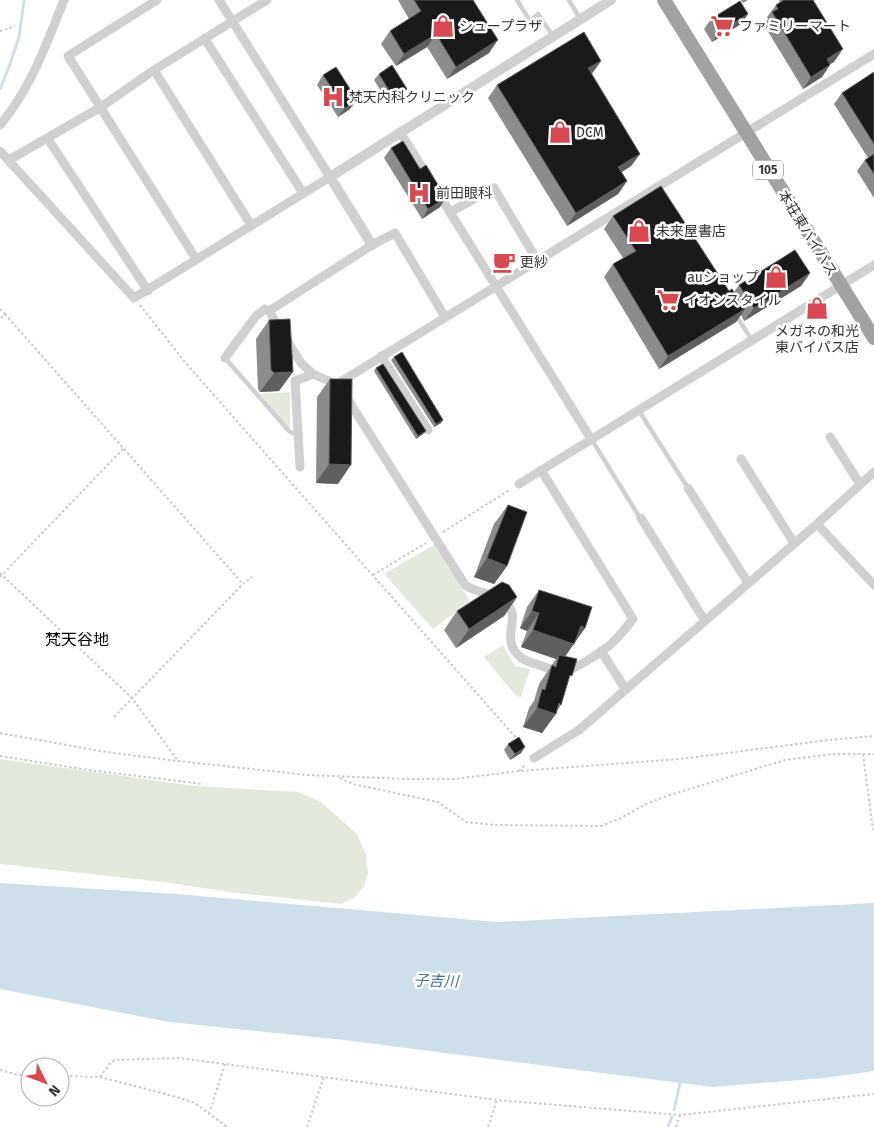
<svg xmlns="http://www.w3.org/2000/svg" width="874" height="1127" font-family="'Fira Sans','Noto Sans JP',sans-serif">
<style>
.green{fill:#e3e9dd}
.water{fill:#cfdfe9}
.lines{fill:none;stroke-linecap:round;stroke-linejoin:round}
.stream{stroke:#cfdfe9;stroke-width:3}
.path{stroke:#cacaca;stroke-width:2;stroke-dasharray:2.5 2.5;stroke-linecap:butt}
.service{stroke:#d0d0d0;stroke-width:4.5}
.minor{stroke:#d0d0d0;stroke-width:9}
.tertiary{stroke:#d0d0d0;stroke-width:10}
.trunk{stroke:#a2a2a2;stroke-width:14}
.wall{fill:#8c8c8c}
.shaded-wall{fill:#5f5f5f}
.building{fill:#1a1a1a;stroke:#5f5f5f}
.labels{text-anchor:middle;stroke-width:5;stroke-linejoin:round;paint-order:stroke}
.shield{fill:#fff;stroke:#707070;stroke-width:1}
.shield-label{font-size:12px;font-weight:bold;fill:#333}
.poi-label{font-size:14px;fill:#333;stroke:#fff;text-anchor:start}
.street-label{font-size:14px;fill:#333;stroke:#fff}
.water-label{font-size:15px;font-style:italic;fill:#47718f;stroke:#fff}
.quarter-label{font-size:16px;fill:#000;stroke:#fff}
</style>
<rect width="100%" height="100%" fill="#fff"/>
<path class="green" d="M290,392V430L260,394Z
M434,545L470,601L433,629L384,574Z
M503,645L515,666L530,669L521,697L516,696L484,657Z
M0,759L195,786L298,792L321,802L357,834L366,855L368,873L364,886L355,897L341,904L237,893L163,882L0,864Z"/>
<path class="water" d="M0,883L177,894L497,922L874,903V1071L825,1078L712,1087L344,1040L169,1022L0,989Z"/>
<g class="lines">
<path class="stream" d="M0,89L9,67L19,37L24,0
M674,1110L681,1079
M668,1127L672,1117"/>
<path class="path" d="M0,31L15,26
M140,305L184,361L517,739
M0,309L5,314L0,319
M5,314L243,584
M443,532L511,489
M0,573L132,698L178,761
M373,575L426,543
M0,577L123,449
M114,717L243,584L252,577
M0,733L106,752L178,761L307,775L407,779H454L519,771L680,759L829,740L874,736
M863,754L873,830
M0,756L88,770L203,784
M519,771L526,764
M340,778L353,784L438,802L466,822L495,825L601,826L621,818L648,803L670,795L785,760L833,754H874
M0,1070L18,1075H30
M60,1076L100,1077L177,1097L195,1103L227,1127
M100,1077L111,1062L115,1060L179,1058L497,1100L680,1115L874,1094
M209,1114L225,1064
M307,1127L324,1076
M488,1127L497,1100
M676,1127L680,1115"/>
<path class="service" d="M517,0L530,21L538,14L553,36
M569,0L580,19
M735,314L752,340
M225,358L289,431L297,435
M639,411L688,488
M592,440L640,518"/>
<path class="minor" d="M157,0L68,56L196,259
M205,39L303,193
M154,70L251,225
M0,125C31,88 46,45 64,0
M400,132L428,177
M48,139L148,291
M0,151L134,298L330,177L219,0
M9,160L101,107L154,70L267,0
M438,193L591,439
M450,212L494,188L537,260
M269,311L301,363L313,374L338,385
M381,356L428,430
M225,358L256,316L265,309L269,311L372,245L395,233L445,317
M337,384L874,54
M345,395L465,585C477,594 494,592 506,603C520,615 506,631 512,646C517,658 527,662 539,665C546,667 557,672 565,671C574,670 607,649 613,642C621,635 627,626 633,619L541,470
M830,437L860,484
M741,459L794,543
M300,467L295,381L313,374
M519,484L874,265
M688,488L748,583
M641,518L705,621
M817,524L874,585
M601,651L626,690
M534,758L579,730L817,524L874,472"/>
<path class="tertiary" d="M372,245L330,177L611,0"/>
<path class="trunk" d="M664,0L874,338"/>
</g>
<path class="wall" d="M398,0H473L489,53L447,79L427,47L396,66L381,44L390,31L409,19Z
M741,0H748L743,3Z
M779,0H813L834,62L830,64L822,77L803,89L764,25L768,19L767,17L776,5L780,2Z
M748,14L741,24L712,42L704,29L711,19Z
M601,61L592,74L640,154L631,166L622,172L627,181L618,194L567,226L488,98L497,85Z
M874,72V198L857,171L865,160L868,158L834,104L842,93Z
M379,74L402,95L389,104L374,80Z
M323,75L350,109L338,117L317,85Z
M391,148L440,207L422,219L384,158Z
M613,216L729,291L734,292L739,285L810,273L801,286L744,321L741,315L736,322L659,369L604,277L613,264L623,258L604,229Z
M269,320L279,391L260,392L258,389L256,339Z
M394,357L443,420L441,423L434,427L391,360Z
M376,368L426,431L423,434L416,439L374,371Z
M330,379L338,484L316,483L317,397Z
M508,505L507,566L494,584L474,577L494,524Z
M539,590L585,628L565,656L567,683L561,705L542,733L523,727L529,708L534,701L539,684L556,659L521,647L527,631L520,628L527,607Z
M517,597L504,616L456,648L444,630L457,611Z
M508,744L525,747L521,753L510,760L504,750Z"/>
<path class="shaded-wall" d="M748,14L741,24L712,42L719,32Z
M436,34L427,47L396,66L404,54Z
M498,40L489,53L447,79L456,67Z
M843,49L834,62L818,71L827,59Z
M601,61L592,73L579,81L588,68Z
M830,65L822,77L803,89L811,77Z
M407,89L402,95L389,104L393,97Z
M357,100L350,109L338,117L345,108Z
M640,154L631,166L609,180L618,167Z
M627,181L618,194L567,226L576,213Z
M446,198L440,207L422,219L428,209Z
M810,273L801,286L744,321L754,308Z
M745,309L736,322L659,369L668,356Z
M293,372L279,391L260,392L274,373Z
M443,420L441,423L434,427L436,424Z
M426,431L423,434L416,439L418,436Z
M329,464L351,465L338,484L316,483Z
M487,558L507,566L494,584L474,577Z
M517,597L504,616L456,648L469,629Z
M532,611L539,613L527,631L520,628Z
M581,626L585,628L562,661L559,655L556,659L521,647L533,630Z
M537,708L556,714L542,733L523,727Z
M525,747L521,753L510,760L515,754Z"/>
<path class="building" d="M414,0H473L498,40L456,67L436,34L404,54L390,31L421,11Z
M784,0H813L843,49L827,59L830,65L811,77L772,12L778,9L776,5Z
M740,1L748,14L719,32L711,19Z
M584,32L601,61L588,68L640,154L618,167L627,181L576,213L497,85Z
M392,65L407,89L393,97L379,74Z
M336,67L357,100L345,108L323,75Z
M874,72V144L842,93Z
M403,141L420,169L426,165L446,198L428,209L391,148Z
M874,154V174L865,160Z
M661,186L729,291L732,289L745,309L668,356L613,264L636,251L613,216Z
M795,250L810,273L754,308L739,285Z
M290,319L293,372L274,373L271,370L269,320Z
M402,352L443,420L436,424L394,357Z
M383,364L426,431L418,436L376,368Z
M330,379H352L351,465L329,464Z
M508,505L527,512L507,566L487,558Z
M502,582L509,585L517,597L469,629L457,611Z
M539,590L592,607L585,628L581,626L574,644L533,630L539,613L532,611Z
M559,655L577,659L572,676L570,675L561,705L559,703L556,714L537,708L542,689L545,690L552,665L556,667Z
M519,737L525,747L515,754L508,744Z"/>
<defs>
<symbol id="shop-bare" viewBox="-9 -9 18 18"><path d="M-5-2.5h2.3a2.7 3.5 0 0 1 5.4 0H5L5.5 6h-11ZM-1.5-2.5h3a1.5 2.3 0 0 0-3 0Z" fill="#d64950" stroke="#fff" stroke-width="2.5" paint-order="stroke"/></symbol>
<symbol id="supermarket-bare" viewBox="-9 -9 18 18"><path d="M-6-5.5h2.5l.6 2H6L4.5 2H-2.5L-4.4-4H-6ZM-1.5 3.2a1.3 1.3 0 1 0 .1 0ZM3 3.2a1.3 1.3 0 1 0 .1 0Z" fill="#d64950" stroke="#fff" stroke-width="2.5" paint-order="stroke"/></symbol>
<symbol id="hospital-bare" viewBox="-9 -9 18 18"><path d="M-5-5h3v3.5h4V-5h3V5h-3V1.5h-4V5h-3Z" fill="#d64950" stroke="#fff" stroke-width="2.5" paint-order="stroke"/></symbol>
<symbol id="cafe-bare" viewBox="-9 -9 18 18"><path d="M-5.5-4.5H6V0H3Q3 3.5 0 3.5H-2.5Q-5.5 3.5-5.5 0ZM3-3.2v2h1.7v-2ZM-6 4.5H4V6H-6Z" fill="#d64950" stroke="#fff" stroke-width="2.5" paint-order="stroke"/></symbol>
</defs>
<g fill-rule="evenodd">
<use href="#shop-bare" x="427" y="10" width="32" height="32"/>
<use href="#supermarket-bare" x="706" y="10" width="32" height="32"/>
<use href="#hospital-bare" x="317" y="81" width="32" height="32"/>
<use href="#shop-bare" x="544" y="116" width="32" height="32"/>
<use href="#hospital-bare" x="403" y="177" width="32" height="32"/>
<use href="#shop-bare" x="623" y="215" width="32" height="32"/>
<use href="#cafe-bare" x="488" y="246" width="32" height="32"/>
<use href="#shop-bare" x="760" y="261" width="32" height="32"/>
<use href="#supermarket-bare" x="652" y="284" width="32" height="32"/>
<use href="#shop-bare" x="801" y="292" width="32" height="32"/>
</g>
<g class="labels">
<rect class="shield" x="753" y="160.5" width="30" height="19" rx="4"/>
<g class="shield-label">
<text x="768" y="174">105</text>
</g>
<g class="poi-label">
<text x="459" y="31">シュープラザ</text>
<text x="739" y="31">ファミリーマート</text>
<text x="349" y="102">梵天内科クリニック</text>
<text x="576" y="137">DCM</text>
<text x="436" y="198">前田眼科</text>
<text x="656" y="236">未来屋書店</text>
<text x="520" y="267">更紗</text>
<text x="759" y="282" text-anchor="end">auショップ</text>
<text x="684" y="305">イオンスタイル</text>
<text x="817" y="336" text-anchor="middle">メガネの和光<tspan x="817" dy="16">東バイパス店</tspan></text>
</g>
<g class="street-label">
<text transform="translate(808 233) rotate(58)" y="5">本荘東バイパス</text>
</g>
<g class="water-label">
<text transform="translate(436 981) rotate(2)" y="5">子吉川</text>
</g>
<g class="quarter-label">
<text x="77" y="645">梵天谷地</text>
</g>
</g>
<g transform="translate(45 1082) rotate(132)"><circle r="24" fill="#ffffff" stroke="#adadad"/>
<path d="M0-4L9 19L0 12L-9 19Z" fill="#d64950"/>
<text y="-8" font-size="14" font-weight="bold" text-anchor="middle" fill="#333333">N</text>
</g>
</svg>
